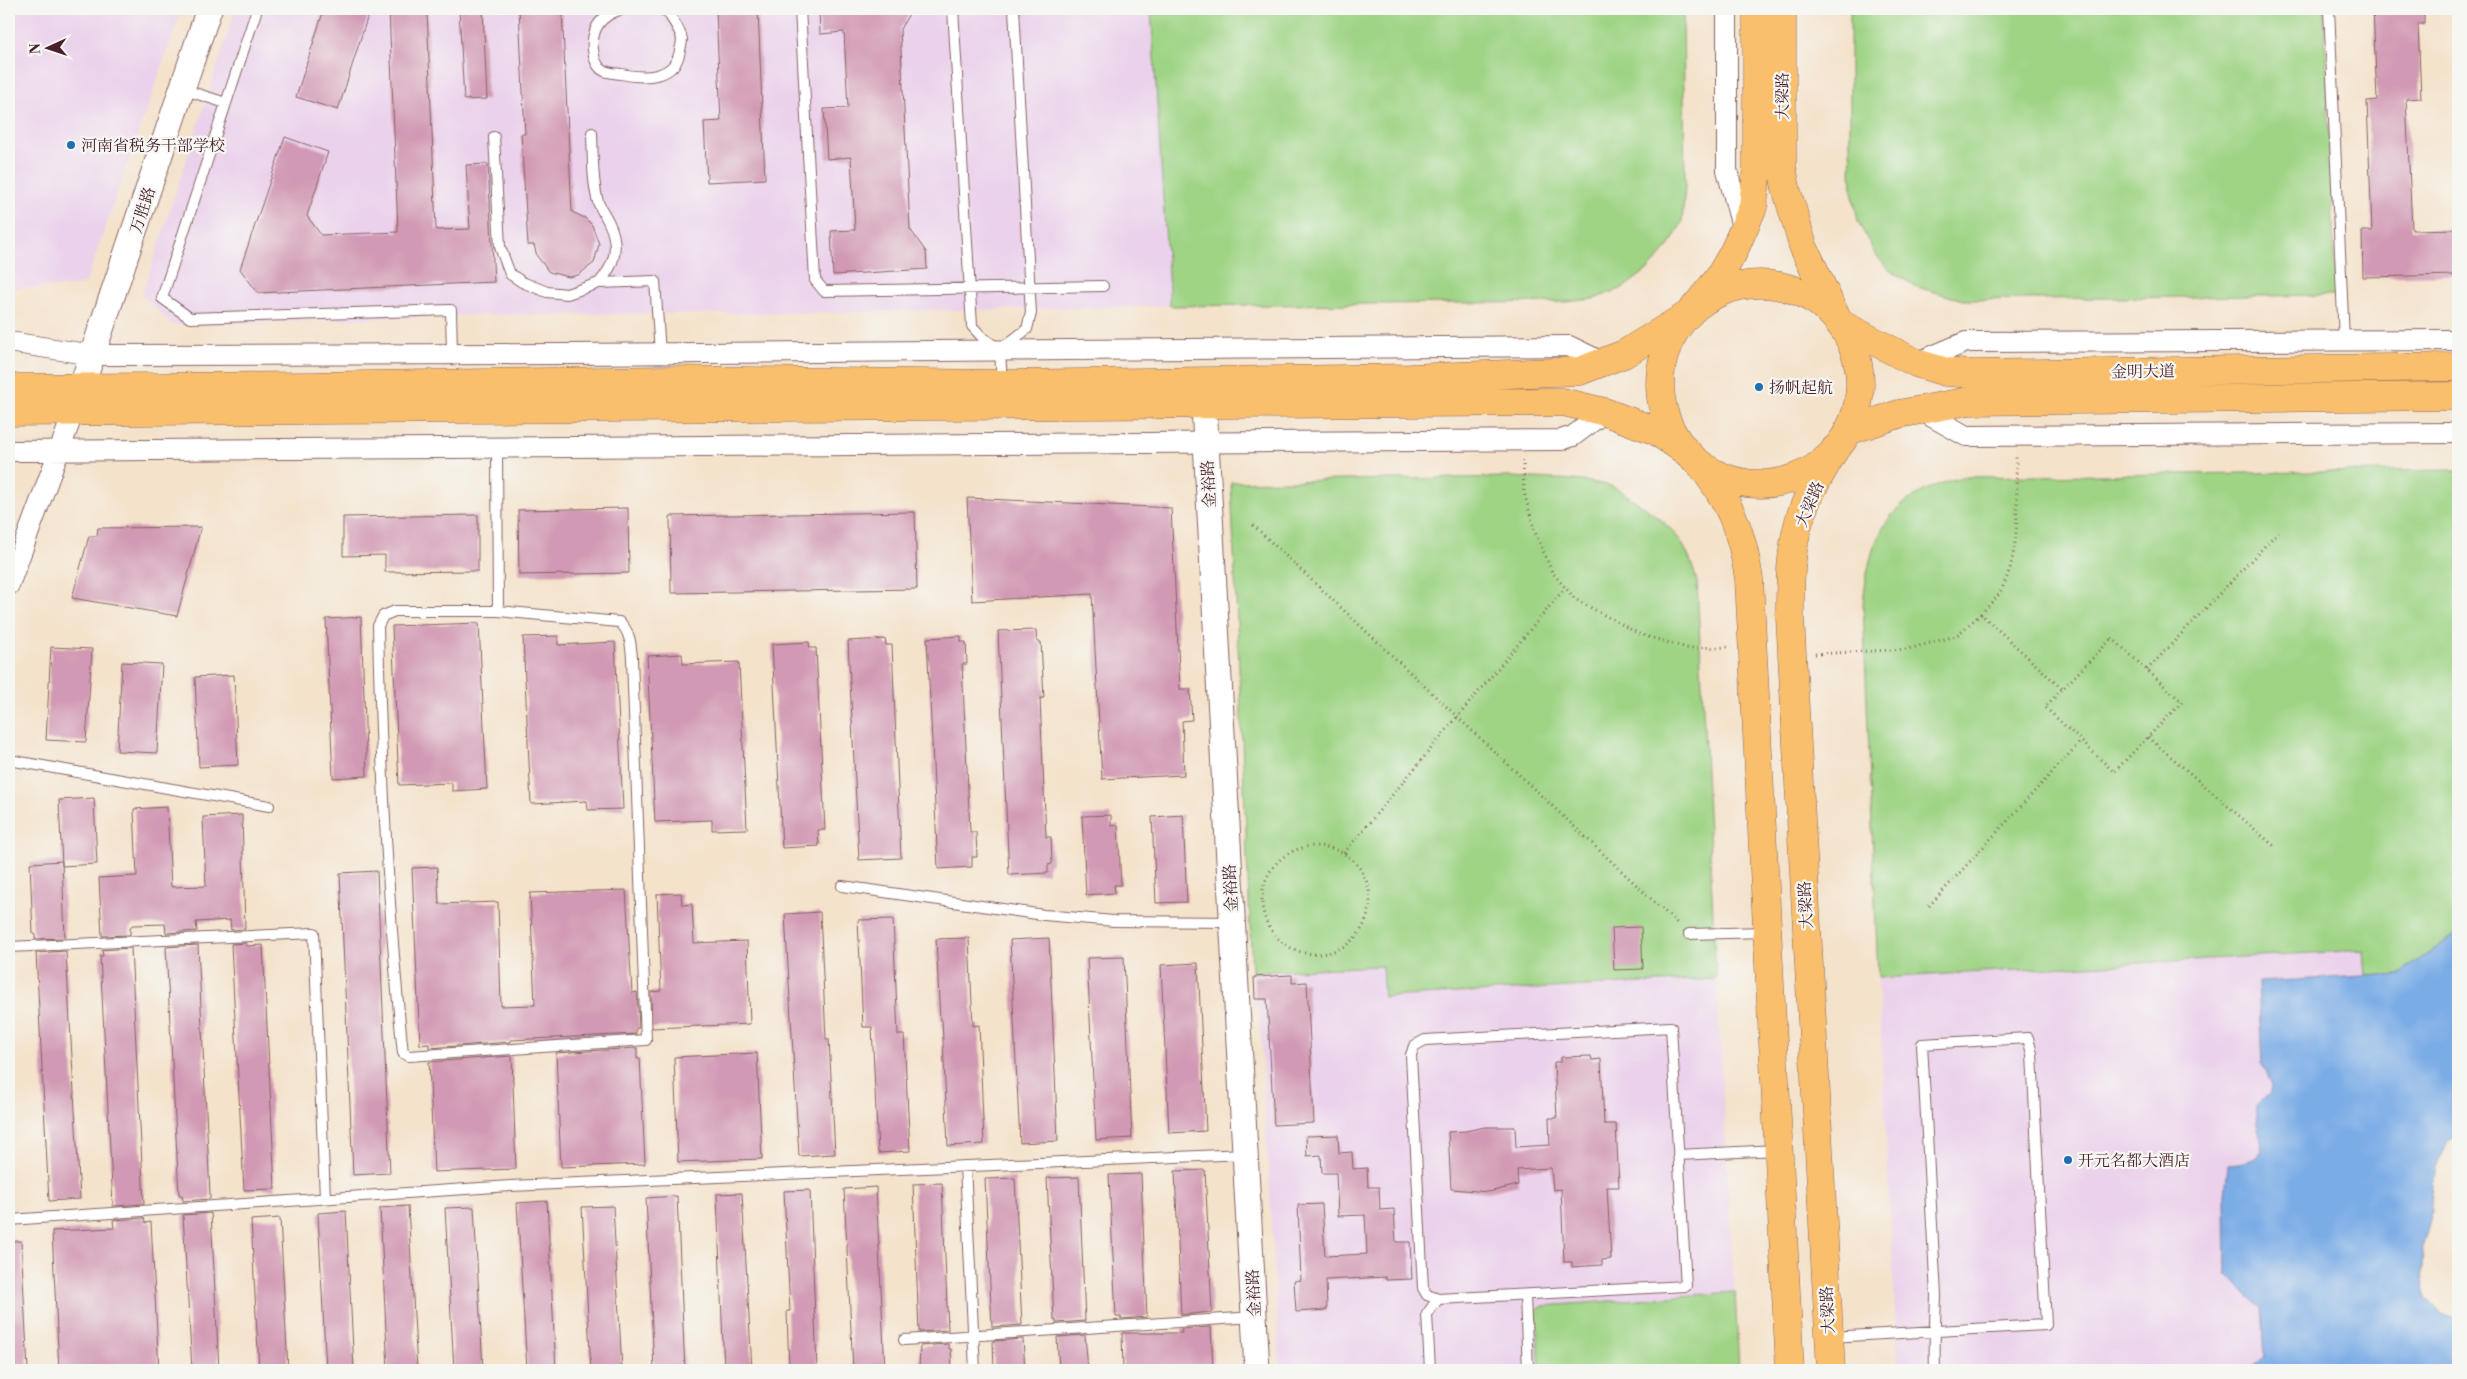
<svg xmlns="http://www.w3.org/2000/svg" width="2467" height="1379" font-family="'Libre Bodoni','Noto Serif SC',serif">
<style>
.built{fill:#ebd1eb}
.green{fill:#9fd485;stroke:#747a58}
.water{fill:#7aace6;stroke:#626688}
.building{fill:#d199b4}
.lines{fill:none;stroke-linecap:round;stroke-linejoin:round}
.service-casing{stroke:#866363;stroke-width:12}
.minor-casing{stroke:#866363;stroke-width:22}
.tertiary-casing{stroke:#866363;stroke-width:27}
.primary-casing{stroke:#866363;stroke-width:29}
.path{stroke:#866363;stroke-width:3;stroke-dasharray:1 4;stroke-linecap:butt}
.service{stroke:#fff;stroke-width:10}
.minor{stroke:#fff;stroke-width:20}
.tertiary{stroke:#fff;stroke-width:25}
.primary{stroke:#f9bf6d;stroke-width:28}
.poi-dot{fill:#1f6fb2;stroke:#f6f6f2;stroke-width:2}
.labels{text-anchor:middle;stroke-width:4.5;stroke-linejoin:round;paint-order:stroke}
.street-label{font-size:16px;fill:#4a1f2b;stroke:#f6f6f2}
.poi-label{font-size:16px;fill:#4a1f2b;stroke:#f6f6f2;text-anchor:start}
</style>
<rect width="100%" height="100%" fill="#f6f6f2"/>
<filter id="ink" filterUnits="userSpaceOnUse"><feTurbulence type="fractalNoise" baseFrequency=".02" numOctaves="2"/><feDisplacementMap in="SourceGraphic" scale="10" xChannelSelector="R" yChannelSelector="G"/><feConvolveMatrix kernelMatrix="1 2 1 2 8 2 1 2 1" color-interpolation-filters="sRGB"/></filter>
<filter id="wash" filterUnits="userSpaceOnUse"><feTurbulence type="fractalNoise" baseFrequency=".0096" numOctaves="4" result="noise"/><feDisplacementMap in="SourceGraphic" scale="20" xChannelSelector="R" yChannelSelector="G"/><feGaussianBlur stdDeviation="1.12" result="paint"/><feColorMatrix in="noise" values="0 0 0 0 0 0 0 0 0 0 0 0 0 0 0 0 0 1.4 0 .05"/><feComposite in="paint" operator="in"/></filter>
<g filter="url(#wash)">
<rect width="100%" height="100%" fill="#f4e2ca"/>
<path class="built" d="M9,9H182L86,282L77,286L9,288Z
M236,9H1151L1170,306L805,313L471,315L172,325L142,295Z
M2365,950L2366,976L2258,982L2262,1064L2271,1086L2270,1093L2256,1106L2262,1138V1150L2255,1158L2228,1164L2226,1275L2262,1307L2265,1357L2250,1370H1898L1878,978Z
M1382,966L1384,997L1716,979L1739,1370H1280L1259,1006H1253L1252,972Z"/>
<path class="green" d="M1151,9H1683L1685,186L1682,222L1670,245L1650,268L1623,288L1594,299L1566,302L1170,306Z
M1850,9H2324L2336,295L1963,300L1917,287L1889,270L1875,254L1858,221L1852,191L1850,146Z
M2458,470V932L2400,974L2366,976L2364,950L1878,978L1863,604C1870,532 1888,497 1962,477Z
M1511,477C1544,479 1579,478 1611,486C1620,489 1629,497 1637,502C1672,526 1686,540 1697,582L1716,979L1384,997L1382,966L1252,972L1231,482Z
M1735,1292L1739,1370H1540L1536,1310L1543,1306Z"/>
<path class="water" d="M2458,932V1137L2449,1140L2437,1162L2432,1192L2430,1220L2423,1244L2422,1273L2426,1297L2441,1314L2458,1320V1370H2250L2265,1356L2262,1307L2226,1275L2225,1195L2228,1164C2283,1160 2253,1138 2256,1106L2270,1093L2271,1086L2262,1064L2258,982L2400,974Z"/>
<g id="blocks">
<path class="building" d="M324,9H370L338,110L296,97Z
M389,9H427L436,230L470,229L466,165L488,164L494,282L258,293L240,269L285,137L328,152L307,216L321,235L398,232Z
M459,9H483L487,99L464,100Z
M519,9H562L572,212L585,218L592,225L599,244L594,263L578,275L569,277L549,272L537,256L534,245H528L521,134H525Z
M716,9H758L765,179L707,182L704,122L721,121Z
M819,9H912L900,29L910,229L926,252L927,269L833,275L831,231L855,230L851,157L827,159L824,109L848,108L844,32L820,34Z
M2373,9H2424V24H2418L2421,98L2406,99L2412,230L2458,229V275L2363,277L2362,231H2372L2367,101L2377,100Z
M967,498L1171,508L1180,689H1190L1192,720L1182,721L1184,775L1102,779L1092,594L972,601Z
M628,508L629,573L519,575L518,510Z
M915,512L917,589L671,593L670,516Z
M478,515V571L385,572V555L343,556V517Z
M201,527L177,616L72,598L89,536H97L98,528Z
M361,617L367,776L333,778L326,619Z
M479,623L487,789L452,791V783L399,785L392,626Z
M1036,630L1037,642H1041L1044,698H1040L1046,837H1051L1052,864L1048,865V873L1009,875L998,631Z
M558,636V645L615,642L623,809L588,810L587,801L531,804L523,637Z
M961,636V642H966L967,664H962L970,832H976L977,857H972V867L938,869L927,638Z
M885,639L886,645H892L901,858L859,860L848,641Z
M809,642L810,648H816L825,830H818L819,846L782,848L772,644Z
M51,647L92,649L86,742L46,740Z
M682,654L683,664L739,662L747,829L712,830V820L655,822L647,656Z
M122,662L162,664L157,753L117,751Z
M234,675L238,765L199,767L195,677Z
M94,798L97,864L62,866L59,800Z
M167,807L171,887L206,886L203,817L242,815L245,929L231,930L230,920L196,922L197,931L166,933L165,924L133,925L130,927V935L102,936L99,878L137,876L134,809Z
M1111,815V826L1118,825L1121,885H1114L1115,893L1086,895L1082,816Z
M1183,815L1187,902L1156,903L1152,817Z
M62,861L65,938L35,939V934H33L30,863Z
M437,867L439,904L498,902L501,1006L535,1005L530,893L626,890L632,993L637,992L639,1028H636V1034L511,1040V1042L429,1048V1044L420,1045L412,868Z
M377,871L390,1173L353,1175L340,873Z
M681,893L682,905L692,904L694,943L747,941L750,1024L652,1028L651,992L661,991L657,894Z
M820,912L826,1039H829L835,1154L799,1156L785,914Z
M893,919L898,1035H904L910,1151L878,1153L872,1027H863L858,920Z
M1641,927L1643,969L1614,970L1612,928Z
M969,938L973,1026L979,1025L984,1144L948,1146L942,1020H940L936,939Z
M1049,938L1058,1141L1020,1143L1010,940Z
M246,943V946L263,945L275,1189L244,1190L231,944Z
M198,945L210,1194V1199L183,1201L182,1195H179L166,947Z
M131,948L144,1204L113,1206L100,956H103L102,950Z
M66,951L80,1199L49,1201L36,953Z
M1124,957L1132,1138L1096,1140L1087,958Z
M1198,963L1206,1131L1169,1133L1161,965Z
M1292,975V983L1307,982L1314,1123L1274,1125L1267,999H1255L1254,977Z
M637,1048V1059L640,1058L645,1164L561,1167L556,1053Z
M757,1053L762,1159L678,1162L674,1057Z
M512,1056L516,1169L434,1172L429,1062Z
M1591,1056L1592,1060L1601,1059L1604,1124H1616L1619,1187H1607L1611,1259L1602,1260V1265L1572,1267V1262H1564L1561,1189L1553,1190L1551,1168L1517,1170L1518,1185L1489,1192L1451,1189L1448,1132L1466,1131L1485,1127H1515L1516,1147L1550,1145L1549,1118H1557L1554,1062H1561V1057Z
M1338,1135L1339,1153L1352,1152L1353,1169L1367,1168L1368,1187H1379L1380,1210L1394,1209L1396,1242H1410L1412,1279L1386,1280V1277L1326,1280L1327,1310L1296,1312L1294,1281L1301,1280L1298,1205L1322,1204L1325,1256L1367,1254L1365,1215L1338,1216L1336,1173H1322L1321,1155L1307,1156L1306,1136Z
M1205,1170L1212,1312L1181,1315L1175,1171Z
M1141,1174L1147,1317L1121,1319V1317H1116L1109,1175Z
M1079,1177L1085,1321L1056,1323V1320H1054L1047,1178Z
M1015,1178L1022,1325L992,1327L985,1179Z
M942,1183L948,1330L919,1332L913,1184Z
M876,1187L885,1370H853L844,1189Z
M810,1190L817,1370H789L787,1311H790L784,1191Z
M742,1193L752,1370H724L717,1194Z
M677,1196L685,1370H654L646,1198Z
M547,1201L556,1370H527L517,1203Z
M408,1206L417,1370H388L380,1208Z
M613,1206L622,1370H591L582,1207Z
M474,1207L483,1370H454L445,1208Z
M346,1211L354,1370H326L318,1213Z
M211,1213L219,1370H192L183,1215Z
M144,1218L145,1223L151,1222L159,1370H59L52,1231L114,1228L113,1220Z
M280,1218L288,1370H259L251,1220Z
M9,1241H21L28,1370H9Z
M1211,1327L1213,1370H1123L1122,1333H1182L1181,1329Z
M1085,1335L1088,1370H1059L1057,1337Z
M1023,1339L1025,1370H994L993,1341Z
M948,1344L949,1349H951L952,1370H919L920,1346Z"/>
</g>
</g>
<g filter="url(#ink)">
<use href="#blocks" fill-opacity="0" stroke="#866363" stroke-width="1"/>
<g class="lines">
<defs>
<path id="service" d="M257,9L162,298L190,318L451,310L452,354
M624,9C612,11 599,19 595,31C591,41 592,59 600,68C604,73 615,73 621,74C644,79 676,79 680,50C681,47 682,42 682,39C680,29 672,20 668,12L660,9
M800,9L815,280L824,291L1103,286
M953,9L972,326L981,336L1000,350L1027,329L1031,313L1014,9
M2329,9L2344,340
M182,89L226,103
M592,133C593,156 592,180 598,202C601,210 606,216 609,223C620,246 615,265 599,283
M494,137L500,247L510,274L522,282L547,292L567,294L599,283L655,281L660,353
M1000,350L1002,384
M497,448L498,611
M395,611H498L619,622C630,630 631,645 632,658L646,1040L409,1056L403,1053C388,911 381,769 378,626L383,616Z
M9,760L269,806
M842,886L1044,915L1114,921L1232,922
M1689,934L1765,932
M9,947L314,933L325,1198
M1671,1027L1686,1286L1438,1299L1427,1295L1423,1288L1411,1055L1414,1046L1425,1040Z
M1678,1155L1777,1150
M965,1166L975,1370
M9,1220L510,1186L1245,1154
M1525,1295L1528,1370
M1830,1337L2046,1325L2032,1054L2028,1038L1922,1044L1936,1296C1935,1321 1934,1345 1935,1370
M904,1340L1254,1317
M1430,1370L1427,1314L1438,1299"/>
<path id="minor" d="M1727,9V170L1743,231
M9,342L93,355L569,354L1569,346L1604,363
M1916,363L1966,342L2458,340
M1920,410L1966,436L2458,433
M9,451L1561,440L1573,436L1605,412
M9,585L74,411"/>
<path id="tertiary" d="M75,406L209,9
M1204,406L1257,1370"/>
<path id="primary" d="M1782,9V167L1786,188L1803,246L1839,323L1916,363L1946,372L1972,374L2458,367
M1660 384a100 100 0 1 1 200 0a100 100 0 1 1-200 0Z
M9,388L310,386L667,380L1002,384L1410,378L1580,371L1624,354L1689,314L1718,279L1733,253L1753,207L1757,167V9
M9,412L1563,402L1605,412L1656,431L1688,453
M1848,431L1899,414L1969,401L2458,396
M1700,464C1730,502 1742,531 1749,579L1790,1370
M1831,1370L1790,617C1790,584 1790,550 1800,518C1807,494 1823,471 1835,449"/>
</defs>
<use href="#service" class="service-casing"/>
<use href="#minor" class="minor-casing"/>
<use href="#tertiary" class="tertiary-casing"/>
<use href="#primary" class="primary-casing"/>
<path class="path" d="M1523,460L1524,492L1535,532L1552,572L1575,599L1639,634L1687,648L1730,647
M1253,525L1679,925
M1981,614C1987,607 1994,601 1999,594C2023,552 2016,499 2016,454
M2112,638L2182,702L2114,772L2045,707Z
M1815,654L1908,649L1956,636L1981,614L2062,689
M2147,670L2278,532
M2148,737L2274,846
M1262 900a54 54 0 1 1 108 0a54 54 0 1 1-108 0Z
M1344,853L1565,588
M1929,906L2081,741"/>
<use href="#service" class="service"/>
<use href="#minor" class="minor"/>
<use href="#tertiary" class="tertiary"/>
<use href="#primary" class="primary"/>
</g>
</g>
<g class="poi-dot">
<circle cx="71" cy="145" r="5"/>
<circle cx="1759" cy="387" r="5"/>
<circle cx="2068" cy="1160" r="5"/>
</g>
<g class="labels">
<g class="street-label">
<text transform="translate(1782 96) rotate(-90)" y="6">大梁路</text>
<text transform="translate(142 210) rotate(-72)" y="6">万胜路</text>
<text transform="translate(2143 371) rotate(-1)" y="6">金明大道</text>
<text transform="translate(1208 484) rotate(-93)" y="6">金裕路</text>
<text transform="translate(1809 504) rotate(-67)" y="6">大梁路</text>
<text transform="translate(1230 888) rotate(-93)" y="6">金裕路</text>
<text transform="translate(1805 905) rotate(-93)" y="6">大梁路</text>
<text transform="translate(1253 1293) rotate(-93)" y="6">金裕路</text>
<text transform="translate(1827 1310) rotate(-93)" y="6">大梁路</text>
</g>
<g class="poi-label">
<text x="81" y="151">河南省税务干部学校</text>
<text x="1769" y="393">扬帆起航</text>
<text x="2078" y="1166">开元名都大酒店</text>
</g>
</g>
<rect width="2467" height="1379" fill="none" stroke="#f6f6f2" stroke-width="30"/>
<g transform="translate(48 48) rotate(267)" stroke="#f6f6f2" stroke-width="4" paint-order="stroke">
<path d="M0-4L9 19L0 12L-9 19Z" fill="#4a1f2b"/>
<text y="-8" font-size="14" font-weight="bold" text-anchor="middle" fill="#4a1f2b">N</text>
</g>
</svg>
